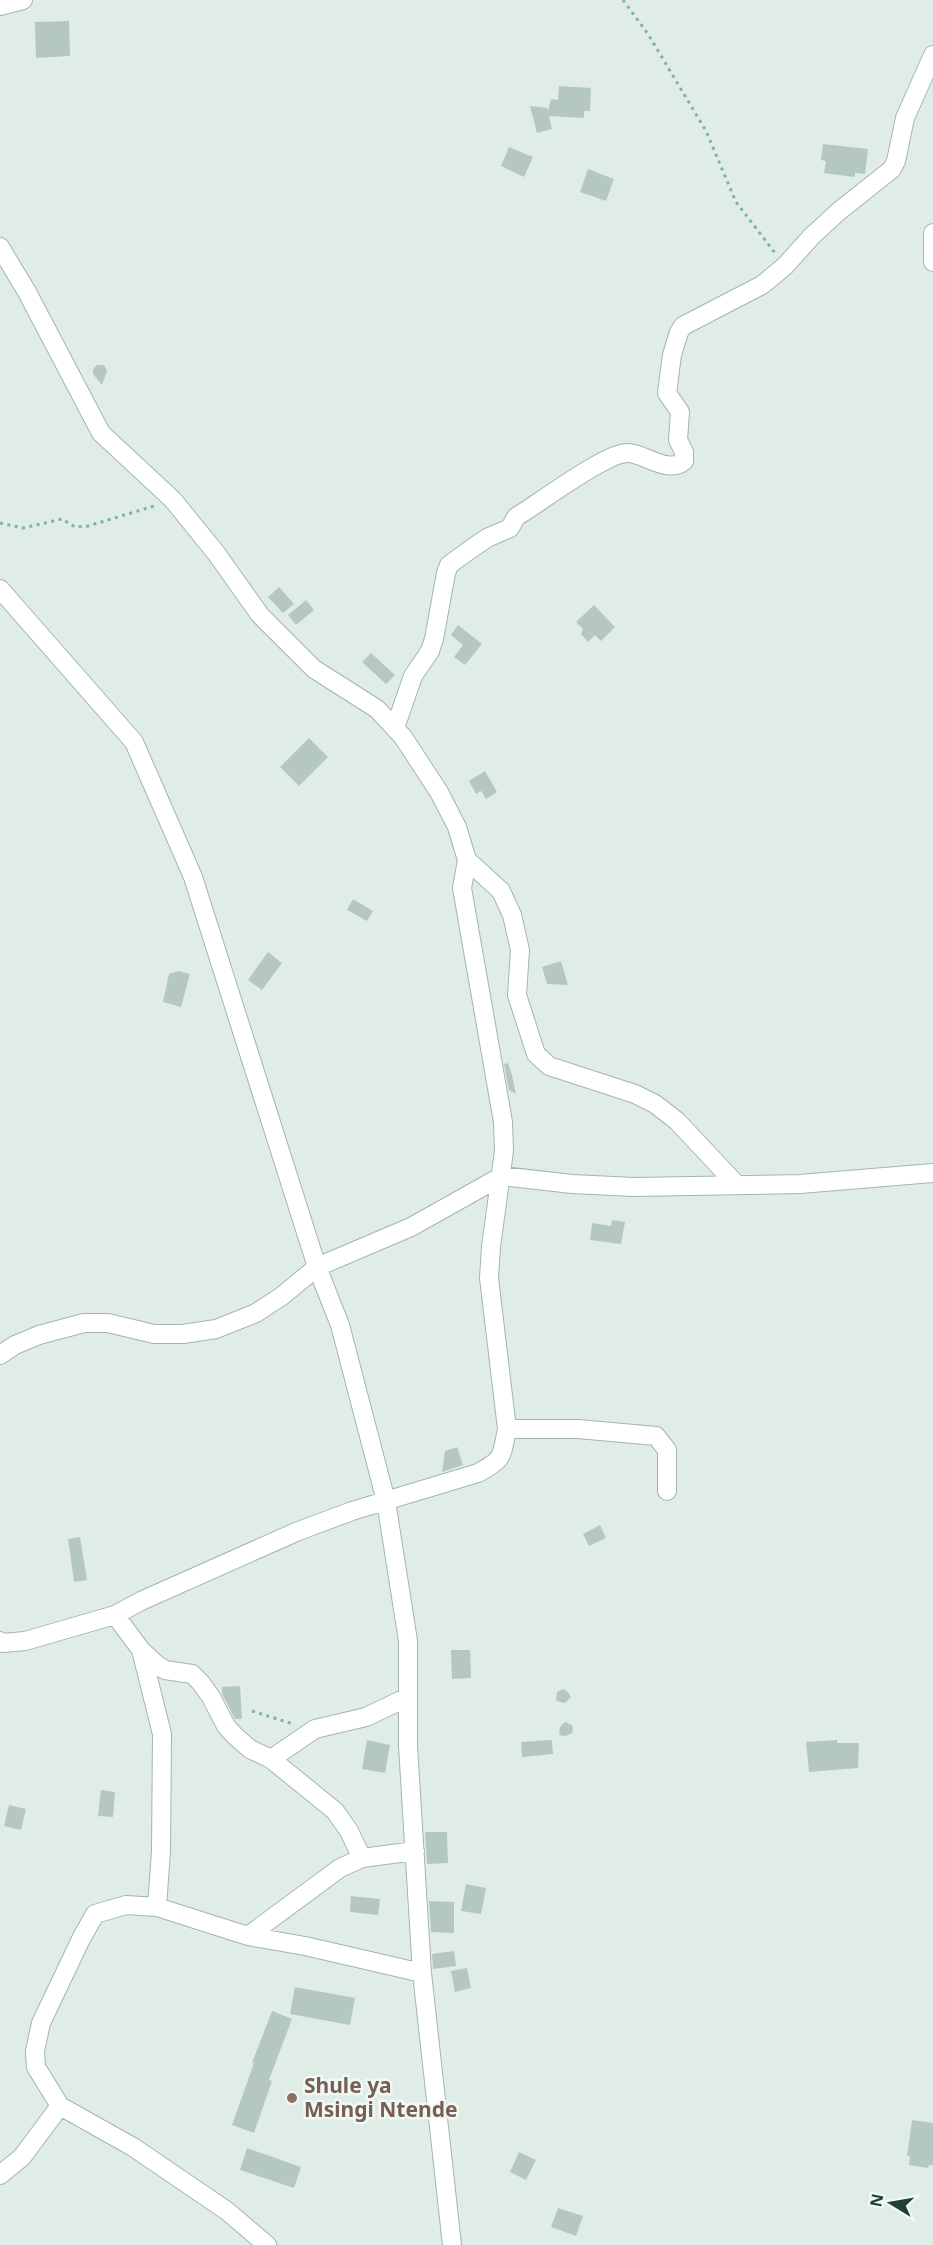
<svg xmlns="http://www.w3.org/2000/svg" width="933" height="2245" font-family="'Noto Sans',sans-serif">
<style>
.building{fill:#b5c8c0}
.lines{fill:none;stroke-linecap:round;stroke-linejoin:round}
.minor-casing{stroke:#a2b6ae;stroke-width:20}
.path{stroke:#7db4a1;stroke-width:3;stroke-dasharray:3 4.5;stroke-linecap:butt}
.minor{stroke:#fff;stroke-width:18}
.education-dot{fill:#8d6e63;stroke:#f1f9f5;stroke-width:2}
.labels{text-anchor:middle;stroke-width:5;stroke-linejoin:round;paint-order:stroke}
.education-label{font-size:21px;font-weight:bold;fill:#785e54;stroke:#f1f9f5;text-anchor:start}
</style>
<rect width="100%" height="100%" fill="#e0ede7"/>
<path class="building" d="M69,21L70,56L36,58L35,22Z
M559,86L591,88L590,111H584V118L549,116L552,129L537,133L530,106L547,108L548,111L551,99L558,100Z
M823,144L868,149L865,174L855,173V177L824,173L826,161L821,160Z
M509,147L533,157L524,177L501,166Z
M588,169L614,179L606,201L580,192Z
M97,365H104L107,371L102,385L93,374V369Z
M279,587L294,604L283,613L268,597Z
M306,600L314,610L296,625L288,615Z
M594,605L615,627L601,641L595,635L588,642L581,634L583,629L576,622Z
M458,625L482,644L465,665L454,657L463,645L451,635Z
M371,653L395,675L386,684L362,662Z
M309,738L328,757L299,786L280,767Z
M485,771L497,792L486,799L481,791L476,794L469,781Z
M353,899L373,911L367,921L347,910Z
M268,952L282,963L262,990L248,980Z
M561,961L568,985L547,984L542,967Z
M179,971L190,974L181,1007L163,1002L169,974Z
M508,1063L512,1075L516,1094L509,1090L504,1064Z
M612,1220L625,1222L621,1244L590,1240L592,1223L611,1226Z
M457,1447L463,1465L442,1472L445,1451Z
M600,1525L606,1538L589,1546L583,1534Z
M80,1537L87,1580L74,1582L68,1539Z
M451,1650H470L471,1678L452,1679Z
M240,1686L242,1719H235L222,1694V1687Z
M563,1689L568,1692L571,1697L565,1703L556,1701L557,1692Z
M565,1722L572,1725L573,1729L572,1733L566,1736L559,1735L560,1727Z
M367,1740L390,1745L385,1773L362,1769Z
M552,1740L553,1754L522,1757L521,1742Z
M837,1740V1743H859L858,1768L809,1772L806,1742Z
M101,1790L115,1792L113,1817L98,1816Z
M9,1805L26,1809L21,1830L4,1826Z
M425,1832H447L448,1863L427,1864Z
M466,1884L486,1888L481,1914L461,1911Z
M351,1896L380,1899L378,1915L350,1912Z
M429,1901L454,1902V1933L431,1932Z
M454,1951L456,1966L433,1969L432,1954Z
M467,1968L471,1988L455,1992L451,1971Z
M295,1987L355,1998L350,2025L290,2014Z
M272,2011L292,2019L269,2080L272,2081L254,2133L232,2125L254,2063H252Z
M912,2120L933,2123V2165H929L928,2168L909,2165L910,2156H907Z
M247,2148L301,2167L294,2188L240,2170Z
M519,2152L536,2160L526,2180L510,2172Z
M558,2208L583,2216L576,2236L551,2227Z"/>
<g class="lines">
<defs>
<path id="minor" d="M0,6L23,0
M933,233V262
M0,247L27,292L101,433L173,500L216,553L260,615L314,669L377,709L403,737L439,792L457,827L467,860L462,888L503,1122L504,1151L491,1247L489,1278L507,1429C501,1458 504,1459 478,1473L352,1511L296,1532L141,1601L115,1615L25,1641L3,1643L0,1641
M0,589L134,742L193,877L317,1267L340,1325L386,1501L408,1641V1746L422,1973L452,2245
M395,728L413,676L430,651L434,639L446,573L449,565L471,549L487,538L510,528L516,517L527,510C547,497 607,453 627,453C642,452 668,475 684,461V452L678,440L680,412L667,393L672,355L679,332L683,326L762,285L785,266L812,236L838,212L892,169L896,161L905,118L933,55
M467,860L501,891L512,915L520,950L517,995L536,1054L549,1066L635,1094L655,1104L677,1121L736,1184
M0,1355L15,1345L39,1335L84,1323H108L154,1334H183L216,1329L256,1313L282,1296L317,1267L411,1227L502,1176L572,1184L634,1187L800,1184L933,1173
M507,1429H578L656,1436L667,1450V1491
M115,1615L141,1650L156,1664L165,1670L192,1674L201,1683L211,1697L226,1726L235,1736L250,1749L271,1759L335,1811L349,1831L362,1858
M141,1650L162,1734L161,1851L157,1907
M271,1759L315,1729L366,1717L408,1697
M248,1936L305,1946L422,1973
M0,2175L22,2157L60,2106
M267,2245L227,2211L133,2147L60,2106L36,2067L35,2051L41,2023L81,1939L95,1914L126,1905L157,1907L248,1936L340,1868L362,1858L415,1851"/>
</defs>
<use href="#minor" class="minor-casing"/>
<path class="path" d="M623,0L648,34L706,131L736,202L775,253
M0,523L23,528L62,519L75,527L88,526L154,506
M252,1711L293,1724"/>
<use href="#minor" class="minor"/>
</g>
<circle class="education-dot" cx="292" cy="2098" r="6"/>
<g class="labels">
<g class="education-label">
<text x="304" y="2093">Shule ya<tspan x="304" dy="24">Msingi Ntende</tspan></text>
</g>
</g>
<g transform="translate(891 2203) rotate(281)" stroke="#f1f9f5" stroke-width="4.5" paint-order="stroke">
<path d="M0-4.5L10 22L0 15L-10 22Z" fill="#1f4036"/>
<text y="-9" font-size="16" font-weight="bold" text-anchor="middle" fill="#1f4036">N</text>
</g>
</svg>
